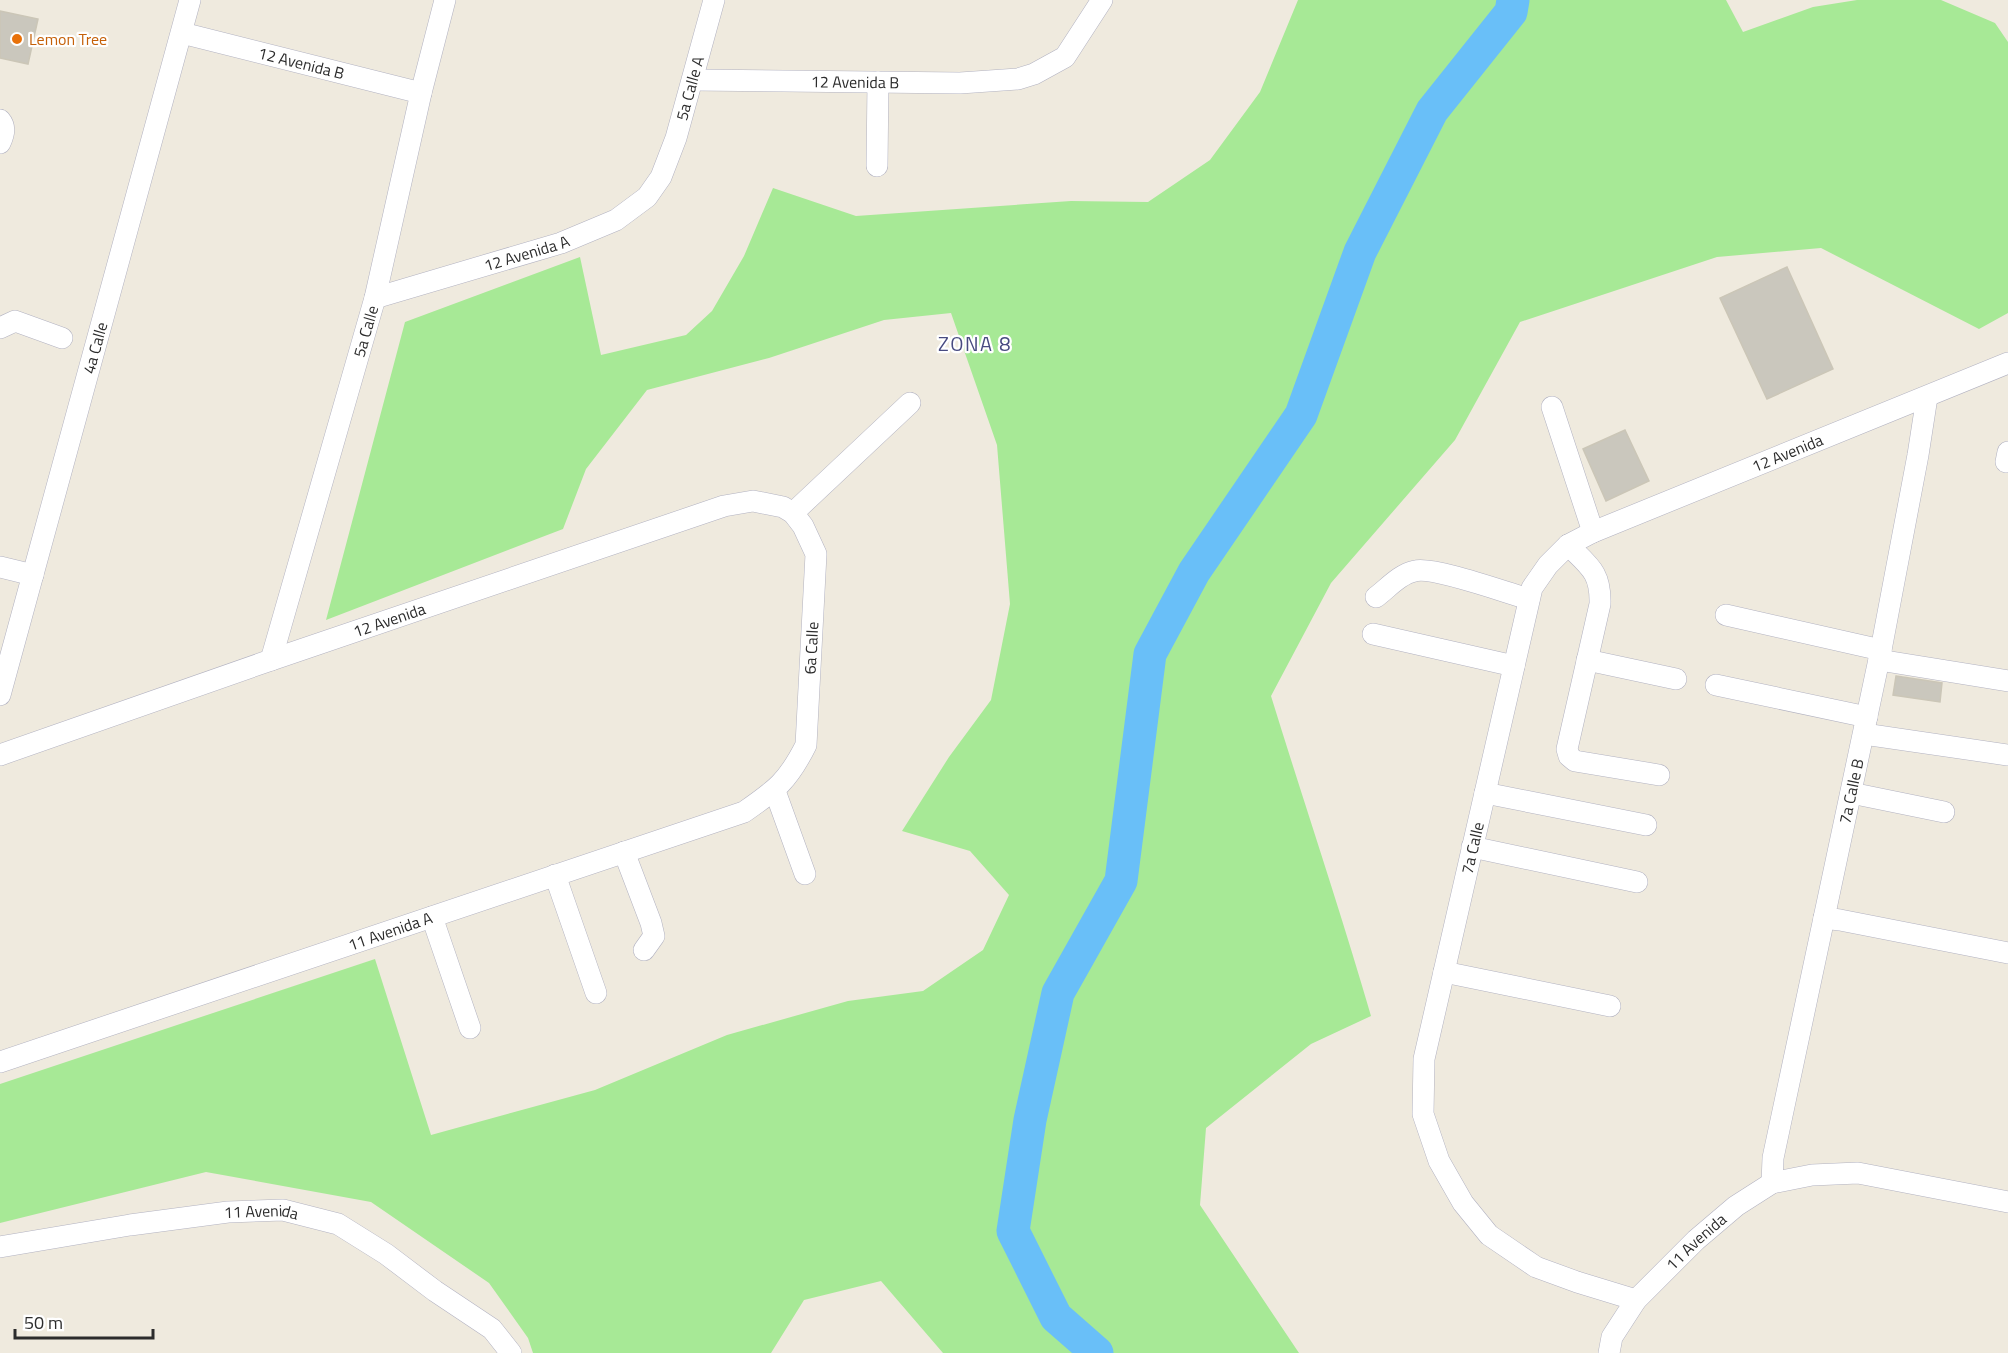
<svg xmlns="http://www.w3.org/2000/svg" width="2008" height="1353" font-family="'Titillium Web',sans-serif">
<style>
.green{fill:#a7e996}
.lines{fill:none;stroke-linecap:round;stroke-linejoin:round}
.river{stroke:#69bff8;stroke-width:33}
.building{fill:#cac7bd;stroke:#cbc6b7;stroke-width:1.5}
.minor-casing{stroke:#b2b2c1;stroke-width:22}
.minor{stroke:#fff;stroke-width:21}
.food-dot{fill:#e8710a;stroke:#fff;stroke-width:2}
.labels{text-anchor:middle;stroke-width:4.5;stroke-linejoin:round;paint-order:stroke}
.food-label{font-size:16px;fill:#c56008;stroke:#fff;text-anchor:start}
.street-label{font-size:16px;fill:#2c2c2c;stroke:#fff}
.quarter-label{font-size:20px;letter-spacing:1.5px;fill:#484b81;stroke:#fff}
</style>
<rect width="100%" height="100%" fill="#efeade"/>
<path class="green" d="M1298,0H1726L1743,32L1813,7L1857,0H1941L1995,23L2008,42V313L1979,329L1821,248L1717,257L1520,322L1455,440L1331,583L1271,696C1304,803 1340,909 1371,1016L1311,1044L1206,1128L1200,1205L1299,1353H943L881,1281L804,1300L771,1353H533L528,1338L489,1283L371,1202L206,1172L0,1223V1084L375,959L431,1135L595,1090L727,1035L848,1001L923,991L983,950L1009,895L970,851L902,831L949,757L991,700L1010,604L997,445L951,313L884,320L769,358L647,390L586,469L563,529L326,620L405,322L580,257L601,355L686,335L712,311L744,256L773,188L856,216L1071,201L1148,202L1210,160L1260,92Z"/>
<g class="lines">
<path class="river" d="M1097,1353L1056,1317L1013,1231L1030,1120L1058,993L1121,881L1150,654L1194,572L1301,415L1360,252L1432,111L1511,12L1513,0"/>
</g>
<path class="building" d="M0,11L38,19L28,64L0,58Z
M1787,267L1833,369L1767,399L1720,298Z
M1625,430L1649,481L1606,501L1583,449Z
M1896,676L1942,683L1940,702L1893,695Z"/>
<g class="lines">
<defs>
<g id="minor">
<path id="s1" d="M182,33L421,93"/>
<path id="s2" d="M693,80L960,83L1018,79L1034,74L1065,57L1102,0"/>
<path d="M0,120C6,127 4,135 0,143"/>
<path d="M877,166L878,82"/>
<path id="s3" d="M375,298L561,243L616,220L647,197L661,177L676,138L714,0"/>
<path d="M0,328L15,321L62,338"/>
<path d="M1552,407L1593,532"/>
<path d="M2006,462L2008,452"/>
<path d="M793,513L910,403"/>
<path d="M1568,545C1589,566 1601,572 1600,604L1567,749L1569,756L1575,761L1659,775"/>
<path d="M0,567L33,575"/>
<path d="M1376,597C1388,588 1400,574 1415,571C1433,566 1507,593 1529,599"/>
<path d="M1726,615L1881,650"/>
<path d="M1373,634L1514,666"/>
<path id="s4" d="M271,660L375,298L421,93L445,0"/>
<path d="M1587,660L1676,679"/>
<path d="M1879,660L2008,681"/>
<path d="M1716,685L1867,717"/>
<path id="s5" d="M0,695L190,0"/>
<path d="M1864,734L2008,755"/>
<path id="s6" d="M0,755L271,660L724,506L753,501L783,507L793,513L803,526L816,554L806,745C788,781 776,790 744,812L0,1062"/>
<path d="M775,791L805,874"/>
<path d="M1485,793L1646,825"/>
<path d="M1851,793L1944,812"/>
<path d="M1472,847L1637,882"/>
<path d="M624,852L651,923L654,936L644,950"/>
<path d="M555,875L596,993"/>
<path d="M432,917L470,1028"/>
<path d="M1824,918L1840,920L2008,953"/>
<path d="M1444,972L1610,1006"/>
<path id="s7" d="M1772,1183L1773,1158L1881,650L1918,455L1927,397"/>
<path id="s8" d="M0,1247L130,1225L228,1212L283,1210L338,1224L386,1254L435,1291L492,1329L511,1353"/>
<path id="s9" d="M1636,1300L1577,1282L1536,1267L1489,1235L1463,1203L1439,1161L1423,1114L1424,1059L1532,588L1548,565L1568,545L1593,532L2008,363"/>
<path id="s10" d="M1609,1353L1612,1337L1636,1300L1696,1240L1736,1206L1772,1183L1812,1175L1858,1173L2008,1202"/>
</g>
</defs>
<use href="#minor" class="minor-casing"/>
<use href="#minor" class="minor"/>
</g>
<circle class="food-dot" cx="17" cy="39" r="6"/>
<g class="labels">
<g class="food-label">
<text x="29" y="45">Lemon Tree</text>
</g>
<g class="street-label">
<text dy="6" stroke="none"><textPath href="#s1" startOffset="123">12 Avenida B</textPath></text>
<text dy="6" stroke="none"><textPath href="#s2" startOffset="162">12 Avenida B</textPath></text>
<text dy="6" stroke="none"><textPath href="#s3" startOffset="410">5a Calle A</textPath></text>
<text dy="6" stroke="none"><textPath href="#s3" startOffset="158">12 Avenida A</textPath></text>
<text dy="6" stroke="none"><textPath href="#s4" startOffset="342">5a Calle</textPath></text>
<text dy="6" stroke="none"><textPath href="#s5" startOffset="360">4a Calle</textPath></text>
<text dy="6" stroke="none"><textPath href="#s9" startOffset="1134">12 Avenida</textPath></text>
<text dy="6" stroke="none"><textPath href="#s6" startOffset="412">12 Avenida</textPath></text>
<text transform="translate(811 648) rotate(-87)" y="6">6a Calle</text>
<text dy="6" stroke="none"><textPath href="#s7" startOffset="400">7a Calle B</textPath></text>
<text dy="6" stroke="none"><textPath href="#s9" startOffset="573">7a Calle</textPath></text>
<text transform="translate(390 931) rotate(-19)" y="6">11 Avenida A</text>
<text dy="6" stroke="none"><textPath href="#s8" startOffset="264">11 Avenida</textPath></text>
<text dy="6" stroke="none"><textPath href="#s10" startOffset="144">11 Avenida</textPath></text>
</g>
<g class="quarter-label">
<text x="975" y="351">ZONA 8</text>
</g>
</g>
<path d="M15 1329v9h138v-9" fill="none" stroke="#2c2c2c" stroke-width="3"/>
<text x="24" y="1329" font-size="18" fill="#2c2c2c" stroke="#ffffff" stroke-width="4.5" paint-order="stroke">50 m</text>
</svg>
